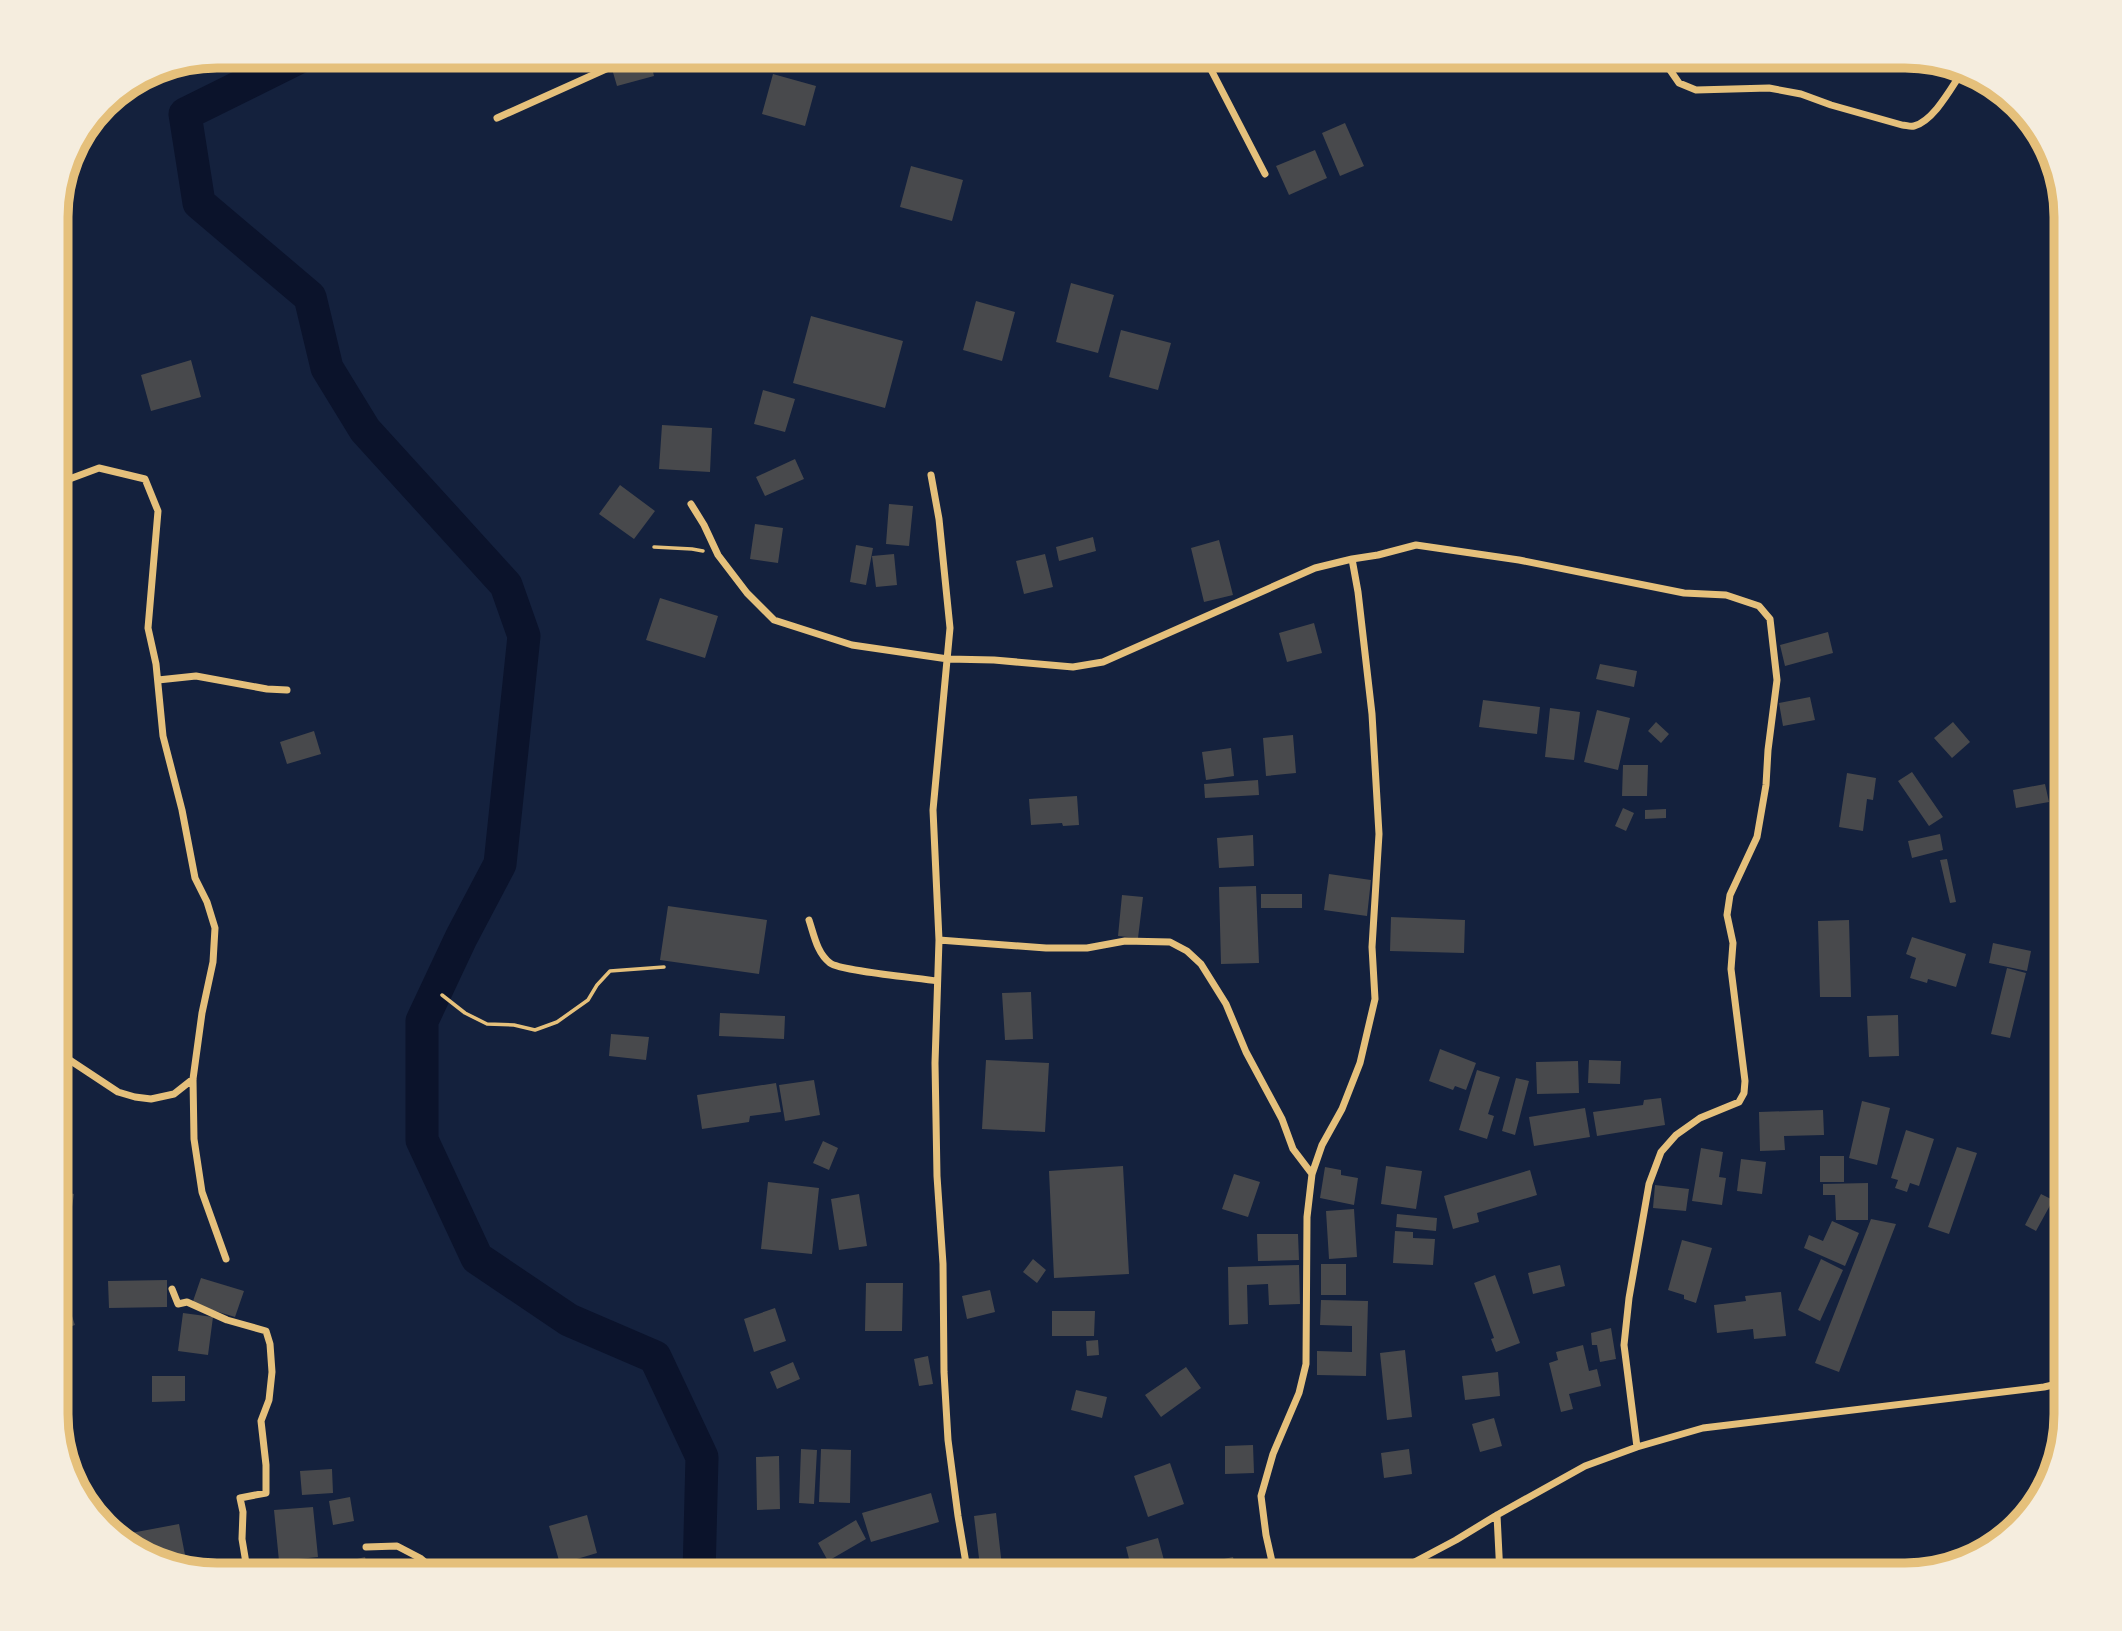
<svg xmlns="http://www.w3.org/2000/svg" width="2122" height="1631" font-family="Mulish,sans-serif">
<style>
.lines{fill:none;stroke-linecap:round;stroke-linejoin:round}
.river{stroke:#0b132b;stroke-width:33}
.building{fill:#48494c}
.path{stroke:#e5c07b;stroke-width:3.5}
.minor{stroke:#e5c07b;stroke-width:7}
.rim{fill:none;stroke:#e5c07b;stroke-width:9}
</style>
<rect width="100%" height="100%" fill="#14213d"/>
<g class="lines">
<path class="river" d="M302,56L185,114L199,203L310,297L327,368L365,430L506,585L524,636L500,864L461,938L422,1021V1140L477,1258L569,1320L655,1357L702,1457L699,1575"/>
</g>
<path class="building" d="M1476,56H1511L1512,59L1483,72Z
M650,59L654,76L617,86L612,69Z
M773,74L816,86L805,126L762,114Z
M1345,123L1364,166L1340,176L1322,133Z
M1315,150L1327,178L1289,195L1276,166Z
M911,166L963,180L952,221L900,207Z
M1071,283L1114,295L1098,353L1056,342Z
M976,301L1015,312L1002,361L963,350Z
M811,316L903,341L885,408L793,383Z
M1121,330L1171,343L1158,390L1109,377Z
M191,360L201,397L151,411L141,375Z
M763,390L795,399L785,432L754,424Z
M662,425L712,428L710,472L659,469Z
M795,459L804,479L765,496L756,477Z
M620,485L655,511L634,539L599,514Z
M889,504L913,506L909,546L886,544Z
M755,524L783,528L778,563L750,559Z
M1093,537L1096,551L1059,561L1056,547Z
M1219,540L1233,595L1204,602L1191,548Z
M856,545L873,548L866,585L850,582Z
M894,554L897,585L876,587L872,556Z
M1045,554L1053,587L1024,594L1016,561Z
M660,598L718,616L705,658L646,640Z
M1314,623L1322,653L1287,662L1279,633Z
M1828,632L1833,653L1785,666L1780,645Z
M1600,664L1637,671L1634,687L1596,679Z
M1810,697L1815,720L1783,726L1779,703Z
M1483,700L1540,707L1537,734L1479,727Z
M1550,708L1580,712L1574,760L1545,757Z
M1597,710L1630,718L1618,770L1584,762Z
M1656,722L1669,734L1661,743L1648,731Z
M1953,722L1970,742L1952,758L1934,738Z
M314,731L321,754L287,764L280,742Z
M1293,735L1296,773L1266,776L1263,738Z
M1231,748L1234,776L1206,780L1202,752Z
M1623,765H1648L1647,796H1622Z
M1912,772L1943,817L1929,826L1898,781Z
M1847,773L1876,778L1873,800L1867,799L1863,831L1839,827Z
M1258,780L1259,795L1205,798L1204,784Z
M2045,784L2049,802L2016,808L2013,790Z
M1077,796L1079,825L1063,826L1062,823L1031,825L1029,799Z
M1623,808L1634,813L1626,831L1615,826Z
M1666,809V818L1645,819V810Z
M1940,834L1943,850L1912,858L1908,841Z
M1253,835L1254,866L1219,868L1217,838Z
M1947,859L1956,902L1950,903L1940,860Z
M1329,874L1371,880L1367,916L1324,910Z
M1256,886L1259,963L1221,964L1219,887Z
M1261,894H1302V908H1261Z
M1122,895L1143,897L1138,938L1118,936Z
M668,906L767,920L759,974L660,960Z
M1391,917L1465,920L1464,953L1390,951Z
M1849,920L1851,997H1820L1818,921Z
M1912,937L1966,954L1956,987L1928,979L1927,983L1910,978L1916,958L1906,954Z
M1993,943L2031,951L2027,971L1989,963Z
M2007,968L2026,973L2010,1038L1991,1034Z
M1031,992L1033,1039L1005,1040L1002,993Z
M720,1013L785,1016L784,1039L719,1036Z
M1898,1015L1899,1056L1869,1057L1867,1016Z
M611,1034L649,1037L646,1060L609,1056Z
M1440,1049L1476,1063L1466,1090L1455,1086L1453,1090L1429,1081Z
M986,1060L1049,1063L1045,1132L982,1129Z
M1589,1060L1621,1061L1620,1084L1588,1083Z
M1578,1061L1579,1093L1537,1094L1536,1062Z
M1477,1070L1500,1077L1488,1114L1494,1116L1487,1139L1459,1130Z
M1516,1078L1529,1081L1515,1135L1502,1131Z
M814,1080L820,1115L785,1121L779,1085Z
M776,1083L781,1112L750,1116L749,1122L702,1129L697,1095Z
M1661,1098L1665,1125L1597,1136L1593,1112L1643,1105L1644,1100Z
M1862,1101L1890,1108L1877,1165L1849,1158Z
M1585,1108L1590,1137L1534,1146L1529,1117Z
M1823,1110L1824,1135L1784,1136L1785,1150L1760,1151L1759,1112Z
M1906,1130L1934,1139L1919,1186L1910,1183L1907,1192L1895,1188L1898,1180L1891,1178Z
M823,1141L838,1148L829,1170L813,1163Z
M1957,1147L1977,1153L1949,1234L1928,1227Z
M1701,1148L1723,1152L1719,1177L1726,1178L1722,1205L1692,1201Z
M1820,1156H1844V1182H1820Z
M1741,1159L1766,1162L1762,1194L1737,1191Z
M1123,1166L1129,1274L1054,1278L1049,1171Z
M1386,1166L1422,1171L1416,1209L1381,1204Z
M1325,1167L1341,1170V1175L1358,1178L1354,1205L1320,1198Z
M1530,1170L1537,1195L1477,1213L1479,1222L1453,1229L1444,1196Z
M1234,1174L1260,1182L1248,1217L1222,1209Z
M768,1182L819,1188L812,1254L761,1249Z
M1868,1183V1220H1836L1835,1195H1823V1184Z
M1655,1185L1689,1189L1686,1211L1653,1208Z
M65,1192L74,1194L72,1207L62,1205Z
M859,1194L867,1246L839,1250L831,1199Z
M2041,1194L2053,1200L2036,1231L2025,1225Z
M1354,1209L1357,1257L1329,1259L1326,1211Z
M1397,1214L1437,1218L1436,1231L1396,1227Z
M1871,1219L1896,1224L1839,1372L1815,1363Z
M1832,1221L1859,1233L1845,1266L1804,1248L1809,1235L1823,1241Z
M1395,1231L1413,1232V1238L1435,1239L1433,1265L1393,1263Z
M1257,1234H1298L1299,1260L1258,1261Z
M1682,1240L1712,1248L1696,1303L1684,1299V1295L1668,1290Z
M2066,1257V1283L2055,1285L2050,1260Z
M1033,1259L1046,1270L1037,1283L1023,1272Z
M1821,1259L1843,1270L1820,1321L1798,1310Z
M1321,1264H1346V1295H1321Z
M1299,1265L1300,1304L1269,1305L1268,1284L1247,1285L1248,1324L1229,1325L1228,1267Z
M1560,1265L1565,1286L1533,1294L1528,1273Z
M1495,1275L1520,1343L1496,1352L1491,1339L1494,1338L1474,1283Z
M64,1276L71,1297L56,1302V1279Z
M201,1278L244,1291L235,1317L192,1304Z
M167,1280V1307L109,1308L108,1281Z
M866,1283H903L902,1331H865Z
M990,1290L995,1312L967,1319L962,1296Z
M1781,1292L1786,1336L1754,1339L1753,1329L1717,1333L1714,1305L1746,1301L1745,1296Z
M1321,1300L1368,1301L1366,1376L1317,1375V1351L1352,1352V1326L1320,1325Z
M775,1308L786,1341L754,1352L744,1319Z
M70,1310L75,1325L56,1332V1315Z
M1052,1311H1095L1094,1336H1052Z
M183,1313L213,1317L208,1355L178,1351Z
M1611,1328L1616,1359L1600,1362L1597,1345H1592L1591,1333Z
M1098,1340L1099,1355L1087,1356L1086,1341Z
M1583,1345L1589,1371L1597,1369L1601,1386L1569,1394L1573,1409L1561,1412L1549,1363L1558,1360L1556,1352Z
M1405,1350L1412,1417L1387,1420L1380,1353Z
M928,1356L933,1384L919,1386L914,1359Z
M793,1362L800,1379L777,1389L770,1372Z
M1186,1367L1201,1388L1161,1417L1145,1395Z
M1498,1372L1500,1396L1465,1400L1462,1376Z
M152,1376H185V1401L152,1402Z
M1076,1390L1107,1397L1102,1418L1071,1410Z
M1494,1418L1502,1446L1480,1452L1472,1424Z
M1253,1445L1254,1473L1225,1474V1446Z
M801,1449L817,1450L814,1504L799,1503Z
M821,1449L851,1450L850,1503L819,1502Z
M1409,1449L1412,1474L1384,1478L1381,1453Z
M779,1456L780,1509L757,1510L756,1457Z
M1170,1463L1184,1504L1148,1517L1134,1476Z
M332,1469L333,1493L302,1495L300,1471Z
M931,1493L939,1522L871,1542L862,1513Z
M350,1497L354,1521L333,1525L329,1501Z
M313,1507L318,1557L279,1561L274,1510Z
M996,1513L1003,1575H981L974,1516Z
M587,1515L597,1553L560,1564L549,1526Z
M856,1520L866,1539L828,1561L818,1543Z
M179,1524L186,1560L178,1562L119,1541L115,1536Z
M1158,1538L1168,1575H1133L1126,1547Z
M365,1557L370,1575H345L341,1563Z
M1233,1557L1237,1575H1218L1215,1561Z
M237,1563V1575H217L201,1569V1566Z
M1084,1568L1085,1575H1060L1059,1570Z"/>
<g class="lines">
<path class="path" d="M654,547L692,549L703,551
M442,995L465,1013L487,1024L514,1025L535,1030L557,1022L588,1000L597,985L610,971L664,967
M516,1565L523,1575"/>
<path class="minor" d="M1204,56L1265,174
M1665,56L1670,70L1679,83L1696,90L1769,88L1801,94L1831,105L1902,125C1906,125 1910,127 1914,126C1933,121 1950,90 1960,75
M497,118L635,56
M931,475L939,519L950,628L933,810L939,940L935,1063L937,1176L943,1264L944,1372L948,1440L958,1516L968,1575
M56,484L99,468L145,479L158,511L148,628L156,664L163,736L182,810L195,878L207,902L215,928L213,962L202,1013L193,1079L194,1139L202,1192L226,1259
M691,504L704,525L718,555L747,593L774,620L852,645L948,659L994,660L1073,667L1103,662L1315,568L1352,559L1378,555L1416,545L1519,560L1684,593L1726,595L1759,606L1770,619L1777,680L1768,750L1766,785L1757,837L1730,895L1727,915L1733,943L1731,969L1745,1081L1744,1093L1739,1102L1700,1118L1676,1135L1661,1152L1649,1184L1629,1298L1624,1345L1637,1447
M158,680L196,676L267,689L287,690
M809,920C814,935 817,953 830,963C840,971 919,978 937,981
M939,940L1046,948H1087L1125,941L1170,942L1187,951L1201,964L1226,1004L1246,1052L1282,1119L1293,1149L1312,1174
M56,1051L118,1092L135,1097L151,1099L174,1094L193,1079
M172,1289L178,1304L187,1302L227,1320L266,1331L270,1344L272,1372L269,1400L261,1421L266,1465V1493L240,1498L243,1512L242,1539L248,1575
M1497,1515L1500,1575
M366,1547L397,1546L420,1558L440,1575
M1275,1575L1266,1535L1261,1496L1273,1454L1299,1393L1306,1364L1307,1217L1312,1174L1322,1145L1342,1109L1360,1063L1375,999L1372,947L1379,834L1372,714L1358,592L1352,559
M1390,1575L1456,1540L1497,1515L1585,1466L1637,1447L1703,1428L2044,1387L2066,1382"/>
</g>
<path d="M0 0H2122V1631H0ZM217 68H1905A149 149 0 0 1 2054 217V1414A149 149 0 0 1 1905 1563H217A149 149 0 0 1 68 1414V217A149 149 0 0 1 217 68Z" fill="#f5edde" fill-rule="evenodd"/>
<path class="rim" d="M217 68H1905A149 149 0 0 1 2054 217V1414A149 149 0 0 1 1905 1563H217A149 149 0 0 1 68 1414V217A149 149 0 0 1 217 68Z"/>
</svg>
